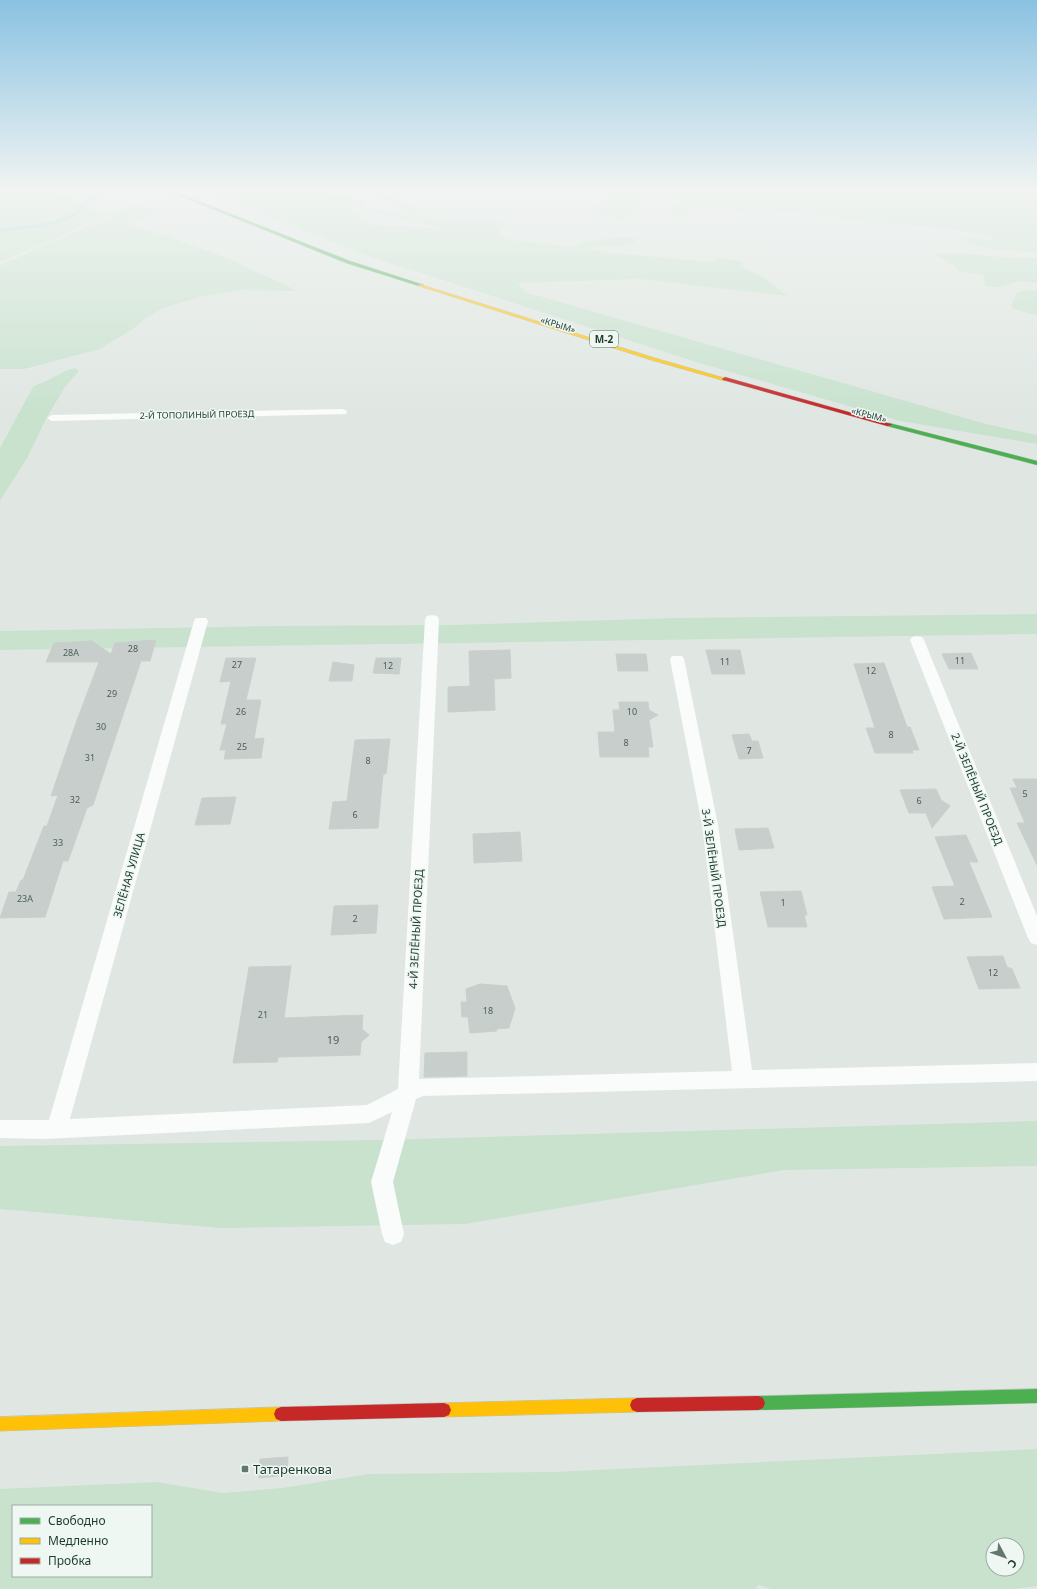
<svg xmlns="http://www.w3.org/2000/svg" width="1037" height="1589" font-family="'Noto Sans',sans-serif">
<style>
.green{fill:#c8e2ce;fill-rule:evenodd}
.lines{fill:none;stroke-linecap:round;stroke-linejoin:round}
.stream{stroke:#9ed6d8;stroke-width:3.5}
.building{fill:#c8cecb;stroke:#c9d0cc}
.fast-casing{stroke:#bac4c0;stroke-width:1}
.slow-casing{stroke:#bac4c0;stroke-width:1}
.jam-casing{stroke:#bac4c0;stroke-width:1}
.street{fill:#fafbfb;fill-rule:evenodd}
.fast{fill:#4caf50;fill-rule:evenodd}
.slow{fill:#ffc107;fill-rule:evenodd}
.jam{fill:#c62828;fill-rule:evenodd}
.poi-dot{fill:#62776f;stroke:#eef7f2;stroke-width:1.5}
.labels{text-anchor:middle;stroke-width:3;stroke-linejoin:round;paint-order:stroke}
.far-street-label{font-size:9px;fill:#1e3b31;stroke:#eef7f2}
.number-label{font-size:9px;fill:#496058}
.shield{fill:#eef7f2;stroke:#5c736b;stroke-width:1}
.shield-label{font-size:10px;font-weight:bold;fill:#1e3b31}
.street-label{font-size:11px;fill:#1e3b31;stroke:#eef7f2}
.near-number-label{font-size:11px;fill:#496058}
.near-poi-label{font-size:13px;fill:#1e3b31;stroke:#eef7f2;text-anchor:start}
</style>
<rect width="100%" height="100%" fill="#e0e7e3"/>
<path class="green" d="M0,191H55L78,201L94,211L121,210L136,206L159,212L128,223L225,257L298,291L242,290L203,296L163,308L144,319L136,327L100,349L24,369H0V265L112,216L118,214L143,215L116,214L87,222L68,233L0,262Z
M207,191H326C341,201 349,196 365,201L362,206L408,215C401,205 383,201 373,193L394,198L410,207L443,208L446,211L422,210L416,213L446,221L488,220L505,223L498,235L509,240L572,247L583,242L625,237L637,239C626,252 603,242 590,249L612,253L712,262L719,258L742,262L740,267L758,274L788,296L639,279L518,283L525,292L986,424L1037,435V444L900,421L696,362L360,253ZM344,204L375,213L445,229L373,225Z
M597,191H1024L1037,192V252L996,250L960,240C972,236 982,242 993,239L992,237C946,224 899,227 852,220C834,218 817,213 798,212C781,211 764,215 746,213C728,211 712,206 693,204L688,209V214L673,219L670,217L671,207L680,202L678,199L637,203L641,208L630,214L631,217C616,222 604,218 594,207L602,200L612,198L611,195Z
M962,253L1010,258H1037V283C1031,282 1024,281 1017,282C1006,285 998,289 985,286L983,275L960,272L952,264L935,254Z
M1029,290H1037V316L1014,309L1011,306L1017,292Z
M75,368L79,371L65,387L47,417L27,458L0,501V448L33,387C40,383 47,381 54,377C63,373 64,370 75,368Z
M1037,614V634L0,650V631L273,626L451,625L675,618Z
M1037,1121V1166L784,1170L465,1224L220,1228L0,1209V1146L378,1140Z
M1037,1449V1586L1013,1589H771L759,1585L755,1589H0V1489L157,1482L223,1493L282,1488L369,1474L553,1472ZM13,1506H151V1576H13ZM993,1545H1017V1569H993Z"/>
<g class="lines">
<path class="stream" d="M0,230C27,227 58,227 80,211V206L106,192"/>
</g>
<path class="building" d="M156,640L150,661H141L93,805L87,808L68,861H63L45,917L0,918L9,892H16L21,880H23L44,826H47L58,795L51,796L76,723L99,662H46L54,643L92,641L111,654L115,643Z
M510,650L511,678L494,679L495,710L448,712V687L470,686L469,651Z
M706,650H740L745,674H712Z
M971,653L978,669H949L942,654Z
M616,654H646L648,671H618Z
M226,658H256L246,700H261L254,739L264,738L261,758L224,759L226,750H220L227,724H221L231,681L220,682Z
M376,658H401L399,674L373,673Z
M333,662L354,665L352,681H329Z
M884,663L907,727H910L919,750H912L913,753H875L866,728H875L854,664Z
M619,702H648L649,710L658,715L649,720L653,747H648L649,757H600L598,732H615L613,710H620Z
M749,734L752,741H758L763,758L739,759L732,735Z
M390,739L386,774H383L378,828L329,829L333,802L347,801L355,740Z
M1013,779H1037V865L1017,823H1025L1010,788H1017Z
M936,789L941,800L950,806L932,828L926,813H909L900,790Z
M236,797L230,824L195,825L202,798Z
M768,828L774,848L739,850L735,829Z
M520,832L522,861L474,863L473,834Z
M966,835L978,862H969L992,917L944,919L932,887L955,886L935,837Z
M801,891L807,915H804L807,927H768L760,892Z
M378,905L376,933L331,935L334,906Z
M1003,956L1007,967L1012,969L1020,988L979,989L967,957Z
M291,966L284,1018L363,1015L362,1029L369,1035L361,1042L360,1055L278,1057L277,1062L233,1063L249,967Z
M480,984L507,986L515,1008L509,1028L496,1029L497,1031L470,1033L468,1017H462L461,1002H467L466,989Z
M467,1052V1076L424,1077L425,1053Z
M288,1457L287,1475L259,1478L260,1459Z"/>
<g class="lines">
<defs>
<path id="fast" d="M168,191H173L350,261L424,285L419,286L346,263Z
M889,423L1037,461V465L887,426L886,425Z
M1037,1389V1403L758,1410L753,1408L751,1403L753,1398L758,1396Z"/>
<path id="slow" d="M419,284L655,358L728,379L725,381L651,360L419,286Z
M637,1398L642,1400L644,1405L642,1410L637,1412L444,1417L439,1415L437,1410L439,1405L444,1403Z
M281,1407L286,1409L288,1414L286,1419L281,1421L0,1431V1417Z"/>
<path id="jam" d="M725,377L891,424L892,425L887,426L723,380L722,379Z
M758,1396L763,1398L765,1403L763,1408L758,1410L637,1412L632,1410L630,1405L632,1400L637,1398Z
M444,1403L449,1405L451,1410L449,1415L444,1417L281,1421L276,1419L274,1414L276,1409L281,1407Z"/>
</defs>
<use href="#fast" class="fast-casing"/>
<use href="#slow" class="slow-casing"/>
<use href="#jam" class="jam-casing"/>
<path class="street" d="M342,409L346,410L347,412L346,414L52,421L47,418L52,415Z
M432,615L437,616L439,619L419,1079L732,1071L702,825L670,659L672,656H682L684,659L718,825L752,1070L1037,1063V1081L423,1096L416,1099L393,1182L404,1234L401,1242L393,1245L385,1242L382,1234L371,1182L392,1112L369,1123L44,1139L0,1138V1120H49L194,621L196,618H206L208,621L70,1119L367,1105L398,1089L425,619L427,616Z
M917,636L922,637L924,640L1037,916V945L1031,943L1028,938L910,640L912,637Z"/>
<use href="#fast" class="fast"/>
<use href="#slow" class="slow"/>
<use href="#jam" class="jam"/>
</g>
<linearGradient id="sky" x2="0" y2="1"><stop stop-color="#8ac2e2"/><stop offset="0.46" stop-color="#f1f4f2"/><stop offset="1" stop-color="#f1f4f2" stop-opacity="0"/></linearGradient>
<rect width="1037" height="413" fill="url(#sky)"/>
<rect class="poi-dot" x="241" y="1465" width="8" height="8" rx="2"/>
<g class="labels">
<g class="far-street-label">
<text transform="translate(558 325) rotate(17)" y="3">«КРЫМ»</text>
<text transform="translate(197 415) rotate(-1)" y="3">2-Й ТОПОЛИНЫЙ ПРОЕЗД</text>
<text transform="translate(869 415) rotate(15)" y="3">«КРЫМ»</text>
</g>
<g class="number-label">
<text x="133" y="652">28</text>
<text x="71" y="656">28А</text>
<text x="960" y="664">11</text>
<text x="725" y="665">11</text>
<text x="237" y="668">27</text>
<text x="388" y="669">12</text>
<text x="871" y="674">12</text>
<text x="112" y="697">29</text>
<text x="241" y="715">26</text>
<text x="632" y="715">10</text>
<text x="101" y="730">30</text>
<text x="891" y="738">8</text>
<text x="626" y="746">8</text>
<text x="242" y="750">25</text>
<text x="749" y="754">7</text>
<text x="90" y="761">31</text>
<text x="368" y="764">8</text>
<text x="1025" y="797">5</text>
<text x="75" y="803">32</text>
<text x="919" y="804">6</text>
<text x="355" y="818">6</text>
<text x="58" y="846">33</text>
<text x="25" y="902">23А</text>
<text x="962" y="905">2</text>
<text x="783" y="906">1</text>
<text x="355" y="922">2</text>
<text x="993" y="976">12</text>
<text x="488" y="1014">18</text>
<text x="263" y="1018">21</text>
</g>
<rect class="shield" x="590" y="331" width="28" height="16" rx="3"/>
<g class="shield-label">
<text x="604" y="343">М-2</text>
</g>
<g class="street-label">
<text transform="translate(977 789) rotate(68)" y="4">2-Й ЗЕЛЁНЫЙ ПРОЕЗД</text>
<text transform="translate(714 868) rotate(82)" y="4">3-Й ЗЕЛЁНЫЙ ПРОЕЗД</text>
<text transform="translate(129 875) rotate(-74)" y="4">ЗЕЛЁНАЯ УЛИЦА</text>
<text transform="translate(416 929) rotate(-87)" y="4">4-Й ЗЕЛЁНЫЙ ПРОЕЗД</text>
</g>
<g class="near-number-label">
<text x="333" y="1044">19</text>
</g>
<g class="near-poi-label">
<text x="253" y="1474">Татаренкова</text>
</g>
</g>
<rect x="12" y="1505" width="140" height="72" fill="#eef7f2" stroke="#9baca5"/>
<rect x="20" y="1518" width="20" height="6" fill="#4caf50" stroke="#9baca5"/>
<text x="48" y="1525" font-size="12" fill="#1e3b31">Свободно</text>
<rect x="20" y="1538" width="20" height="6" fill="#ffc107" stroke="#9baca5"/>
<text x="48" y="1545" font-size="12" fill="#1e3b31">Медленно</text>
<rect x="20" y="1558" width="20" height="6" fill="#c62828" stroke="#9baca5"/>
<text x="48" y="1565" font-size="12" fill="#1e3b31">Пробка</text>
<g transform="translate(1005 1557) rotate(131)"><circle r="19" fill="#eef7f2" stroke="#9baca5"/>
<path d="M0-3L7 15L0 10L-7 15Z" fill="#62776f"/>
<text y="-6" font-size="11" font-weight="bold" text-anchor="middle" fill="#1e3b31">С</text>
</g>
</svg>
